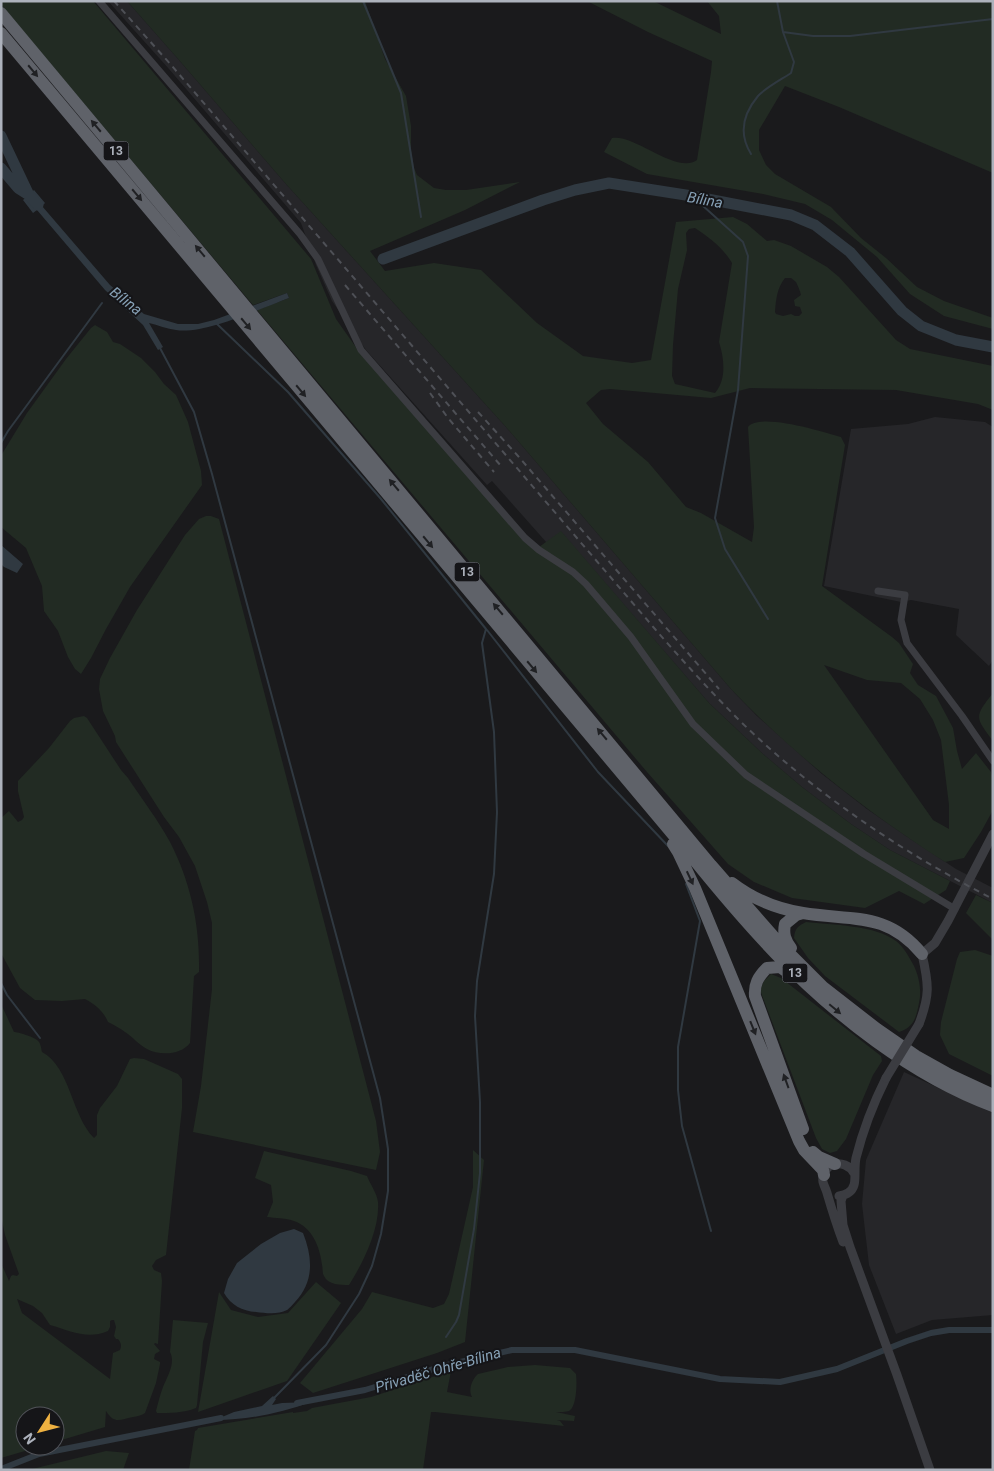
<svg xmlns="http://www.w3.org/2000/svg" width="994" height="1471" font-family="Roboto,sans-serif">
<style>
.built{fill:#262629}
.green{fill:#222b23;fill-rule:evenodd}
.water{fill:#303941}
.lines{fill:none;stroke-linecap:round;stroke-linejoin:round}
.stream{stroke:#303941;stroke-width:2}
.canal{stroke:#303941;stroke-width:6}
.river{stroke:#303941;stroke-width:11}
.minor{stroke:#3b3c41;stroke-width:7}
.tertiary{stroke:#3b3c41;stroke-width:9}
.trunk{stroke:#5f6269;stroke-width:12}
.rail{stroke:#4e5056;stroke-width:2;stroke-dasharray:6 5;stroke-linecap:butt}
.tertiary-bridge{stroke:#3b3c41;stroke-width:9}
.oneway{fill:#202124}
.labels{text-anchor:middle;stroke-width:4;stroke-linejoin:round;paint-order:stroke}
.shield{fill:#151518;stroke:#7f838b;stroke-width:1}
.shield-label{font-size:12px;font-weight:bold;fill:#adb2bc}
.water-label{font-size:15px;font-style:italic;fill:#86a0b5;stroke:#151518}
</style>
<rect width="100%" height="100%" fill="#1a1a1c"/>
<path class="built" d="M108,1H127L179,60L286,184L506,427L731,689L756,715L822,774L867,809L906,836L956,869L993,888V903L890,850L851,824L802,787L763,754L709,703L561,532L547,543L492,481L487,485L366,350L332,301L316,265L301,223L169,69Z
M935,417L985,422L993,427V660L989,666L956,635L959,609L911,600L901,602L824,586L851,429L908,424Z
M904,1072L993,1113V1315L932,1320L896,1334L869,1265L862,1204L866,1160Z"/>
<path class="green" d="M1,1H93L311,259L336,319L360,353L535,550L561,531L709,703L763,754L802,787L851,824L890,850L950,881L946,890L924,904L899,891L865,908L792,898L754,882L728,864L647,772L257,310L289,298L287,293L253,305L1,5Z
M127,1H365L385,59L406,96L411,126V150L414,168L417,175L434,188L446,190H466L520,182L465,210L370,251L385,271L434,263L481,270L537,323L583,356L632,363L651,360L676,222L733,217L747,224L767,241L774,240L791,246L827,267L839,277L896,340L910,349L993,366V410L978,404L896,390L750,388L711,398L610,389L601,390L586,403L603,424L648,462L686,507L701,513L752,542L754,527L748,427C760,412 823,432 841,437L845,445L822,586L892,637L899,643L913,664L910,673L918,685L936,696L953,728L957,751L962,769L976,753L991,772L993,779V810L981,832L964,858L945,862C867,812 795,756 731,689L506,427L286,184L179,60ZM695,228C709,237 723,248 732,263L719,342C724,358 727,379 715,393L675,384L672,376L673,345L678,289L687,250L686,233L689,229ZM785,278H791L796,282C798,286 800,291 801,295L794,300L795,306L800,307L802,313L799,316H795L791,314L783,316L776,314L775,312C776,299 777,288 785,278ZM824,665L867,680L901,683L920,699L933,720L941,740L949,805V829L933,820Z
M587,1H653L721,34L719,16L707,1H993V173L839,107L785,86L759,130V150L766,165L775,174L831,207L861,238L886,258L917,287L944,301L993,318V329L944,316L910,294L877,257L832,220L805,204L763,194L647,174L604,152L612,138C635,134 677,175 697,160L711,72L712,61L648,32Z
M95,325L107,332L113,342L120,344L141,358L155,372L164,384L176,395L188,422L201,471L202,485L130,587L106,629L91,658L81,674L75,669L68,657L58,631L44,611L42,586L26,548L1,527L2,454L27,413L66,359L91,328Z
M206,516H211L219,519L376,1121L380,1152L376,1170L193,1132L201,1086L212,989V923L207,902L195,866L179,837L164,817L116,742L115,736L103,711L99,689L100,679L110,658L137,610L185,535L199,519Z
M993,693V741C975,717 974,717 993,693Z
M84,716L87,718L121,770L128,778C142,799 158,820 170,842C191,883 200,926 199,972L194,976L190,1043C181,1055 160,1056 147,1049C139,1045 133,1037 125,1032C120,1028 114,1025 108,1022C104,1012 95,1004 85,999L62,1001L35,1000L20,988L1,953V818L9,811L18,822L22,820L24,817L18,791V781L49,748L70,721L74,718Z
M976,895L993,903V940L966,913Z
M806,922C832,925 875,925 896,941C904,947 909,957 914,966C919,977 922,990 919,1003C916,1018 914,1027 899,1032L825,976L808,958L794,938C795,928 798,926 806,922Z
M975,950L993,956V1076L949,1054L940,1035L941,1022L957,959L960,952Z
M771,974L781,978L881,1056L882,1061L873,1075L846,1139L837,1151L830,1153L822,1149L816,1138L760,990L764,981Z
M1,1004L14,1032C18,1032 34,1037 37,1040C41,1043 41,1048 42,1052C71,1068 71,1115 94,1138L97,1135V1115L100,1108L117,1086L130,1059L134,1058L144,1059L178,1074L182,1079V1108L166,1255L156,1260L152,1266L154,1270L161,1273L162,1281L158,1344L155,1343L154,1344L160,1351L155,1354L154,1359L160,1362V1364L156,1383L145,1413C141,1416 137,1416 133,1417C120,1419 115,1425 106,1411L105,1427L55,1442V1416H25V1446H42L1,1458V1263L9,1281L11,1276L13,1275L17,1276L19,1274L5,1235L1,1216ZM17,1299L33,1306L42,1313L50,1325C71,1331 87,1340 108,1331L110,1327V1321L112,1320H114L116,1327L114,1336L116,1339H118C121,1343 122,1345 120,1350L113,1353L110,1379L22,1313Z
M473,1150L484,1160L465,1342L437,1353L313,1393L300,1383L362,1309L372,1292L433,1308L444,1304L449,1294L473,1187Z
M264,1151L351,1171L367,1176C370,1184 377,1193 378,1202C380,1229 363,1263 349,1285C341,1285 328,1285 324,1276C322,1273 323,1268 322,1265C320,1247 312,1227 294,1221C286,1218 275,1218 267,1217L273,1202L271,1185L255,1178Z
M316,1282L341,1303L287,1381L198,1412L219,1292L231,1310L258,1317L288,1313Z
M173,1320L208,1323L203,1342L197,1405L196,1408C183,1413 170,1413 157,1413L156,1411C158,1403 160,1395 163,1387C167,1377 176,1363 170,1352Z
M535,1365L570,1368L576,1374C577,1382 577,1407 569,1411C566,1412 560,1412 556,1412L575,1416L574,1421L557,1420L560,1421L564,1426L435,1412H431L423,1470H189L195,1431L197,1430L198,1428L293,1412V1413L307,1411L312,1408L371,1397L451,1371L447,1392L472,1397C468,1390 472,1379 478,1374L508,1367Z
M106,1451L129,1453L123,1470H28Z"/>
<path class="water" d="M34,190L45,203L42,206L110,285L144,314L178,324H198L214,320L287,293L289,298C262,308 203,335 176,330C167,329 158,325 149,323L163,347L158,350L143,325L105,290L37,210L33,213L23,200Z
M1,545L23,564L17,573L4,567L1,564Z
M294,1229L303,1233C313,1258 314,1282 295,1302C293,1304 289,1309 287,1310C278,1315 265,1313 256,1312C242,1311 231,1305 224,1293L228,1279L237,1263L261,1244L280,1233Z
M273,1396L276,1399L272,1405L282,1403L311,1402C281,1413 248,1420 215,1420L234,1412L262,1406Z"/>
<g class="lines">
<path class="stream" d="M363,1L401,93L421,217
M777,1L783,32L813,36H850L993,19
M751,154C738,133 743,114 758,96C765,88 782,79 791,73L794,62L783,32
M692,196L743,242L748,256L738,390L715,518L725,549L768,619
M216,323L288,392L381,499L486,629L482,643L494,732L497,812L494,874L477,981L475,1016L480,1102V1173L474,1229L459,1315L456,1322L446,1337
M160,348L194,412L212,474L380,1098L388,1149V1191L381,1234L372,1266L359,1294L326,1345L274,1398
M1,443L8,431L102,303
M487,630L598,772L668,846
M686,884L700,921L678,1047V1090L682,1126L711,1231
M1,983L7,995L40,1038"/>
<path class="canal" d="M297,1403L365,1390L443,1366L512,1350H575L720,1379L780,1382L837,1369L907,1341L931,1333L949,1330H993
M1,1469L39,1454L221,1418"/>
<path class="river" d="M1,136L29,195L38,205
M1,168L18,188L29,195
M383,259L543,200L575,190L609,183L692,196L791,215L815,225L850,252L902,311L921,326L956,340L993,347"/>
<path class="minor" d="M99,1L300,234L318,259L361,350L525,538L539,550L573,572L586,584L631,637L693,724L746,775L864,854L955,909
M878,591L905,595L901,620L907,643L962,716L993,761"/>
<path class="tertiary" d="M919,1024C930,995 929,985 922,954L935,943L948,921L993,834
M843,1195L841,1201L843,1225L850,1247L897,1375L930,1470
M839,1196C846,1195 852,1192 854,1185C856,1179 854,1167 856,1158C863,1130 873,1104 886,1078
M843,1242C837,1226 832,1210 827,1193C826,1189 824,1186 823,1182C820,1163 845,1157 854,1173"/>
<path class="trunk" d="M1,13L711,865L781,945L823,987L877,1029L916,1056L950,1075L993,1095
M1,33L695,861C721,893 747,924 776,954C835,1015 912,1076 993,1106
M673,844L678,852L695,888L799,1141L804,1150L823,1170L824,1175
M732,883C753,899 777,909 803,913C851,921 887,911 922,954
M791,948C785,940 783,934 785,924L796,915L803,913
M791,975L780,967L767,968C758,977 754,984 755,996L803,1129
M813,1152L819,1157L835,1164"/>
<path class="rail" d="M114,1L172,66L655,629C682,660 710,691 739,720C814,793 900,851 993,899
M345,285L501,466
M430,393L448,418L494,472
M478,412L518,456L719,689"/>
<path class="tertiary-bridge" d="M886,1078L919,1024"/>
</g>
<defs><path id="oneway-solid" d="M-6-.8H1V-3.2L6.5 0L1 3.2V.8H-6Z" transform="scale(1.25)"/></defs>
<g class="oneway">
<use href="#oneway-solid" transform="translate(33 71) rotate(50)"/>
<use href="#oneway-solid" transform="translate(96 126) rotate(-130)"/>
<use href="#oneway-solid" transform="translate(137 195) rotate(50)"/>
<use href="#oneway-solid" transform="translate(200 251) rotate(-130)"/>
<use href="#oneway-solid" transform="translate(246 324) rotate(50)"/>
<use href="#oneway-solid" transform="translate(301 391) rotate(50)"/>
<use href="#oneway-solid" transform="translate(394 485) rotate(-130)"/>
<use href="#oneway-solid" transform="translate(428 542) rotate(50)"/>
<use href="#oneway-solid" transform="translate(498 609) rotate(-130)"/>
<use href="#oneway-solid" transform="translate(532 667) rotate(50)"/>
<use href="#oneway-solid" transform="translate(602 734) rotate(-130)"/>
<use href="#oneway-solid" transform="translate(690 878) rotate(65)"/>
<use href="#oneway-solid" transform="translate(835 1009) rotate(40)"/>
<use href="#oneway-solid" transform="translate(753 1028) rotate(68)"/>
<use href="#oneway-solid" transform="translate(786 1081) rotate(-110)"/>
</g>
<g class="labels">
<g class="shield">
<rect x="103.5" y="141.5" width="25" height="19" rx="4"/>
<rect x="454.5" y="562.5" width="25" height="19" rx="4"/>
<rect x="782.5" y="963.5" width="25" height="19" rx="4"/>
</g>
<g class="shield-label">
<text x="116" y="155">13</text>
<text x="467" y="576">13</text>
<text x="795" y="977">13</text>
</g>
<g class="water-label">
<text transform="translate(705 200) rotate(10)" y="5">Bílina</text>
<text transform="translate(126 301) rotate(38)" y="5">Bílina</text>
<text transform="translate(438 1370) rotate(-16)" y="5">Přivaděč Ohře-Bílina</text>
</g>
</g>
<rect width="994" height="1471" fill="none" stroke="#adb2bc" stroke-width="5"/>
<g transform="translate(40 1431) rotate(234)"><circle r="24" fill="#151518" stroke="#52545a"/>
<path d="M0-4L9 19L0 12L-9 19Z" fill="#eeb141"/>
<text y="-8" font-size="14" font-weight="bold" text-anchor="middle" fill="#adb2bc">N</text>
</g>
</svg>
